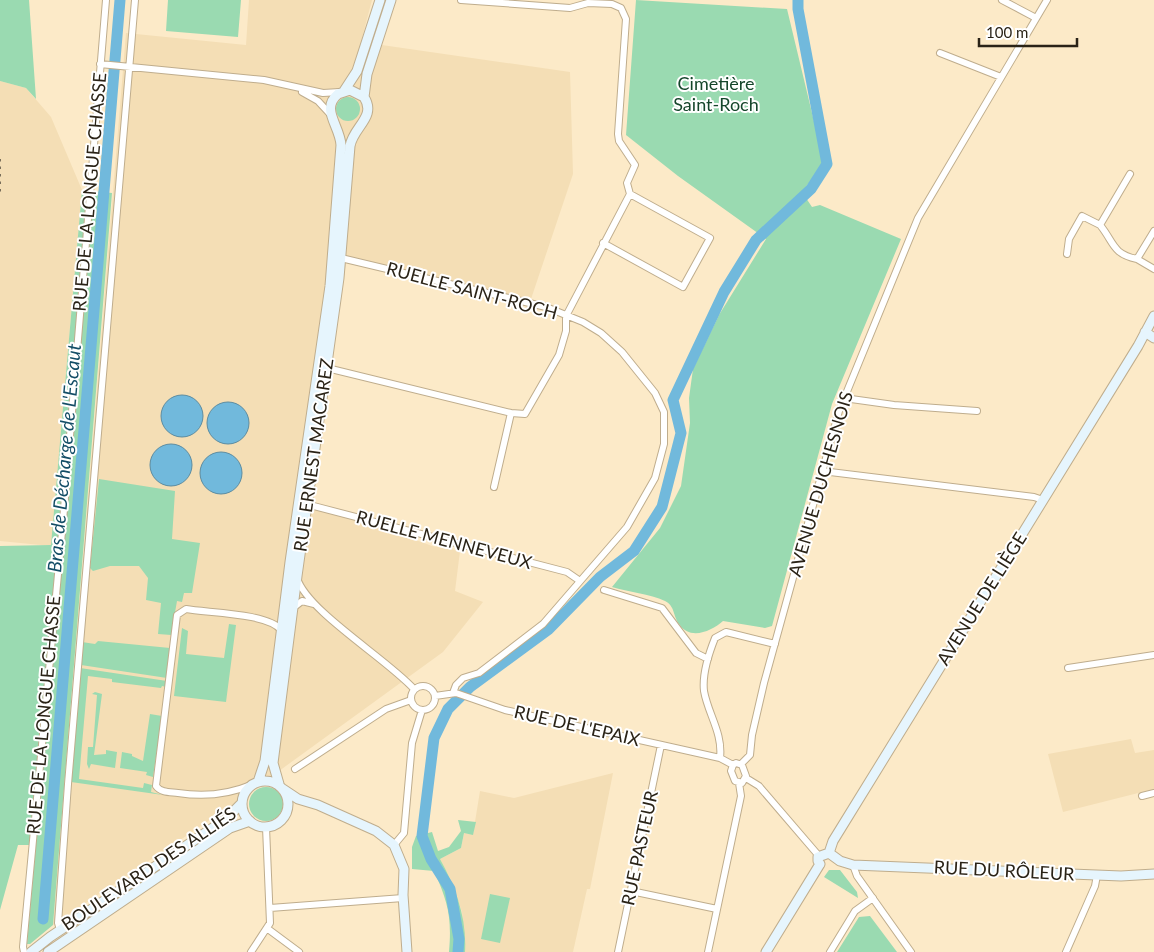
<svg xmlns="http://www.w3.org/2000/svg" width="1154" height="952" font-family="Lato,sans-serif">
<style>
.built{fill:#f4deb5}
.green{fill:#9adab1}
.water{fill:#71b9dc;stroke:#5c8ca1}
.lines{fill:none;stroke-linecap:round;stroke-linejoin:round}
.river{stroke:#71b9dc;stroke-width:11}
.street-casing{stroke:#bfad8d;stroke-width:8}
.secondary-casing{stroke:#bfad8d;stroke-width:11}
.street{stroke:#fff;stroke-width:6}
.secondary{stroke:#e6f5fd;stroke-width:9}
.rail{stroke:#796e5a;stroke-width:2;stroke-dasharray:2.5 5;stroke-linecap:butt}
.labels{text-anchor:middle;stroke-width:4;stroke-linejoin:round;paint-order:stroke}
.park-label{font-size:18px;fill:#15462b;stroke:#fff}
.street-label{font-size:18px;fill:#2a2317;stroke:#fff}
.water-label{font-size:19px;font-style:italic;fill:#134d66;stroke:#fff}
</style>
<rect width="100%" height="100%" fill="#fceac8"/>
<path class="built" d="M249,0H372L361,42L570,72L573,174L531,299L346,263L319,446L314,502L432,546L460,551L455,591L483,602L443,652L228,808L53,925L126,33L246,45Z
M0,81L26,88L51,117L82,190L51,546L0,541Z
M1131,739L1135,753L1154,750V789L1063,812L1048,754Z
M613,773L590,889H587L573,952H465L462,912L453,885L440,859L461,848L464,833L473,834L480,791L514,798Z"/>
<path class="green" d="M0,0H29L36,99L26,88L0,81Z
M168,0H241L238,37L166,31Z
M636,0L787,9L824,163L802,192L812,207L820,205L901,239L832,404L772,626L765,628L723,621C712,631 690,641 679,624C673,616 675,606 665,601C650,594 628,592 612,587L660,528L681,486L690,423L689,398L693,369L719,315L766,239L678,176L626,135Z
M336 109a12 12 0 1 1 24 0a12 12 0 1 1-24 0Z
M82,190L112,193L53,925L30,944H27L36,845H18L0,910V546L51,545Z
M99,479L175,491L172,539L200,543L192,593H184L182,602L177,601L171,635L158,634L161,603L146,600L148,578L139,566H110L93,571L90,568Z
M229,624L236,625L226,702L174,696L182,628L188,631L186,654L224,658Z
M98,641L170,648L167,678L81,665L82,642L95,644Z
M80,668L167,681L166,687L162,686L161,688L112,682V679L88,676L79,779L143,788L144,783L152,785L151,792L163,795L71,782Z
M95,692L102,694L94,755L106,754V750L117,752L115,768L91,764L89,769L87,764L88,747H93L97,695L92,694Z
M150,714L162,716L153,777L146,775L147,772L120,768L122,752L132,754V756L143,761Z
M249 804a17 17 0 1 1 34 0a17 17 0 1 1-34 0Z
M458,820L476,822L473,835L464,833L461,848L440,859C456,888 467,918 465,952H449C452,917 448,902 434,871L412,869V847L416,836L432,832L438,851L449,847L461,831Z
M829,870H840L857,892L858,898L824,877Z
M490,894L510,898L500,943L481,939Z
M870,916L897,952H837L859,917Z"/>
<path class="water" d="M161 416a21 21 0 1 1 42 0a21 21 0 1 1-42 0Z
M207 423a21 21 0 1 1 42 0a21 21 0 1 1-42 0Z
M150 465a21 21 0 1 1 42 0a21 21 0 1 1-42 0Z
M200 473a21 21 0 1 1 42 0a21 21 0 1 1-42 0Z"/>
<g class="lines">
<path class="river" d="M43,919L120,0
M458,952L459,939L450,889L431,859L422,836L434,738L448,709L470,687L549,629L600,577L634,551L662,507L681,433L673,400L724,292L756,240L811,189L827,164L798,9V0"/>
<defs>
<path id="street" d="M1002,0L1036,18
M940,53L1001,77
M100,64L264,80L323,93L340,92
M302,92L318,101L330,114
M1130,174L1100,225C1114,242 1112,254 1137,259
M1154,231L1137,259L1154,269
M603,243L683,287L710,238L630,194
M1067,254L1069,239L1082,216L1100,225
M341,258L546,307L583,322L601,333L622,352L655,393L664,412V444L655,478L627,527L543,624L479,673L463,678L456,685L453,693
M327,368L511,413L525,414L559,355L566,331V316L630,194L627,183L635,165L619,141L618,134L626,19L621,8L612,4L588,3L570,8L461,0
M844,398L894,405L977,411
M822,471L1034,497L1043,500
M494,487L511,413
M306,504L567,572L580,581
M297,578C307,611 387,659 414,689
M604,590L662,608L696,653L708,659
M293,608L302,601L314,604
M1068,668L1154,655
M411 698a12 12 0 1 1 24 0a12 12 0 1 1-24 0Z
M435,696L456,693L505,710L720,758L733,765
M720,758C723,733 708,714 704,691C702,674 709,653 715,638L726,632L775,644
M736,763L742,765L746,776L742,783L735,781L731,771L733,765Z
M741,764L750,755L752,735L764,683L839,411L918,218L1047,0
M295,769L386,709L411,700
M746,778L759,786L819,856
M251,785C227,795 204,797 178,793C170,792 161,793 156,786L177,615L186,609C208,613 268,613 281,630
M1142,796L1154,793
M394,845L404,833L412,743L422,710
M853,865L857,876L911,952
M631,891L717,909
M270,908L403,898
M268,929L299,952
M60,930L58,923L68,784L135,0
M24,952L23,947L63,521L106,0
M251,952L270,923L266,827
M618,952L661,745
M708,952L741,796L739,783
M830,952L855,911L873,898
M1066,952L1095,886L1097,875"/>
<path id="secondary" d="M344,91L357,71L380,0
M364,97L367,74L391,0
M1145,332L1154,338
M242 804a23 23 0 1 1 46 0a23 23 0 1 1-46 0Z
M258,782L265,761L290,562L330,286L341,145C340,126 320,109 338,94L350,90L364,97C377,117 353,127 350,146L339,278L297,576L273,763L279,784
M283,789L298,799L318,805L376,831L394,845L404,869L403,895L407,952
M829,853L833,841L1138,346L1154,316
M829,853L840,861L853,865L1121,876L1154,874
M820,864L818,861V857L829,853
M31,952L50,937L226,819L242,803
M48,952L230,828L250,821
M766,952L820,864"/>
</defs>
<use href="#street" class="street-casing"/>
<use href="#secondary" class="secondary-casing"/>
<use href="#street" class="street"/>
<use href="#secondary" class="secondary"/>
<path class="rail" d="M0,159V194"/>
</g>
<g class="labels">
<g class="park-label">
<text x="716" y="90">Cimetière<tspan x="716" dy="21">Saint-Roch</tspan></text>
</g>
<g class="street-label">
<text transform="translate(90 192) rotate(-85)" y="6">RUE DE LA LONGUE CHASSE</text>
<text transform="translate(472 291) rotate(15)" y="6">RUELLE SAINT-ROCH</text>
<text transform="translate(314 455) rotate(-82)" y="6">RUE ERNEST MACAREZ</text>
<text transform="translate(821 484) rotate(-74)" y="6">AVENUE DUCHESNOIS</text>
<text transform="translate(444 540) rotate(15)" y="6">RUELLE MENNEVEUX</text>
<text transform="translate(982 599) rotate(-58)" y="6">AVENUE DE LIÈGE</text>
<text transform="translate(44 715) rotate(-85)" y="6">RUE DE LA LONGUE CHASSE</text>
<text transform="translate(577 726) rotate(13)" y="6">RUE DE L'EPAIX</text>
<text transform="translate(640 848) rotate(-78)" y="6">RUE PASTEUR</text>
<text transform="translate(149 869) rotate(-34)" y="6">BOULEVARD DES ALLIÉS</text>
<text transform="translate(1004 871) rotate(3)" y="6">RUE DU RÔLEUR</text>
</g>
<g class="water-label">
<text transform="translate(64 458) rotate(-85)" y="7">Bras de Décharge de L'Escaut</text>
</g>
</g>
<path d="M979 38v8h98v-8" fill="none" stroke="#2a2317" stroke-width="2.5"/>
<text x="986" y="38" font-size="15" fill="#2a2317" stroke="#ffffff" stroke-width="4" paint-order="stroke">100 m</text>
</svg>
